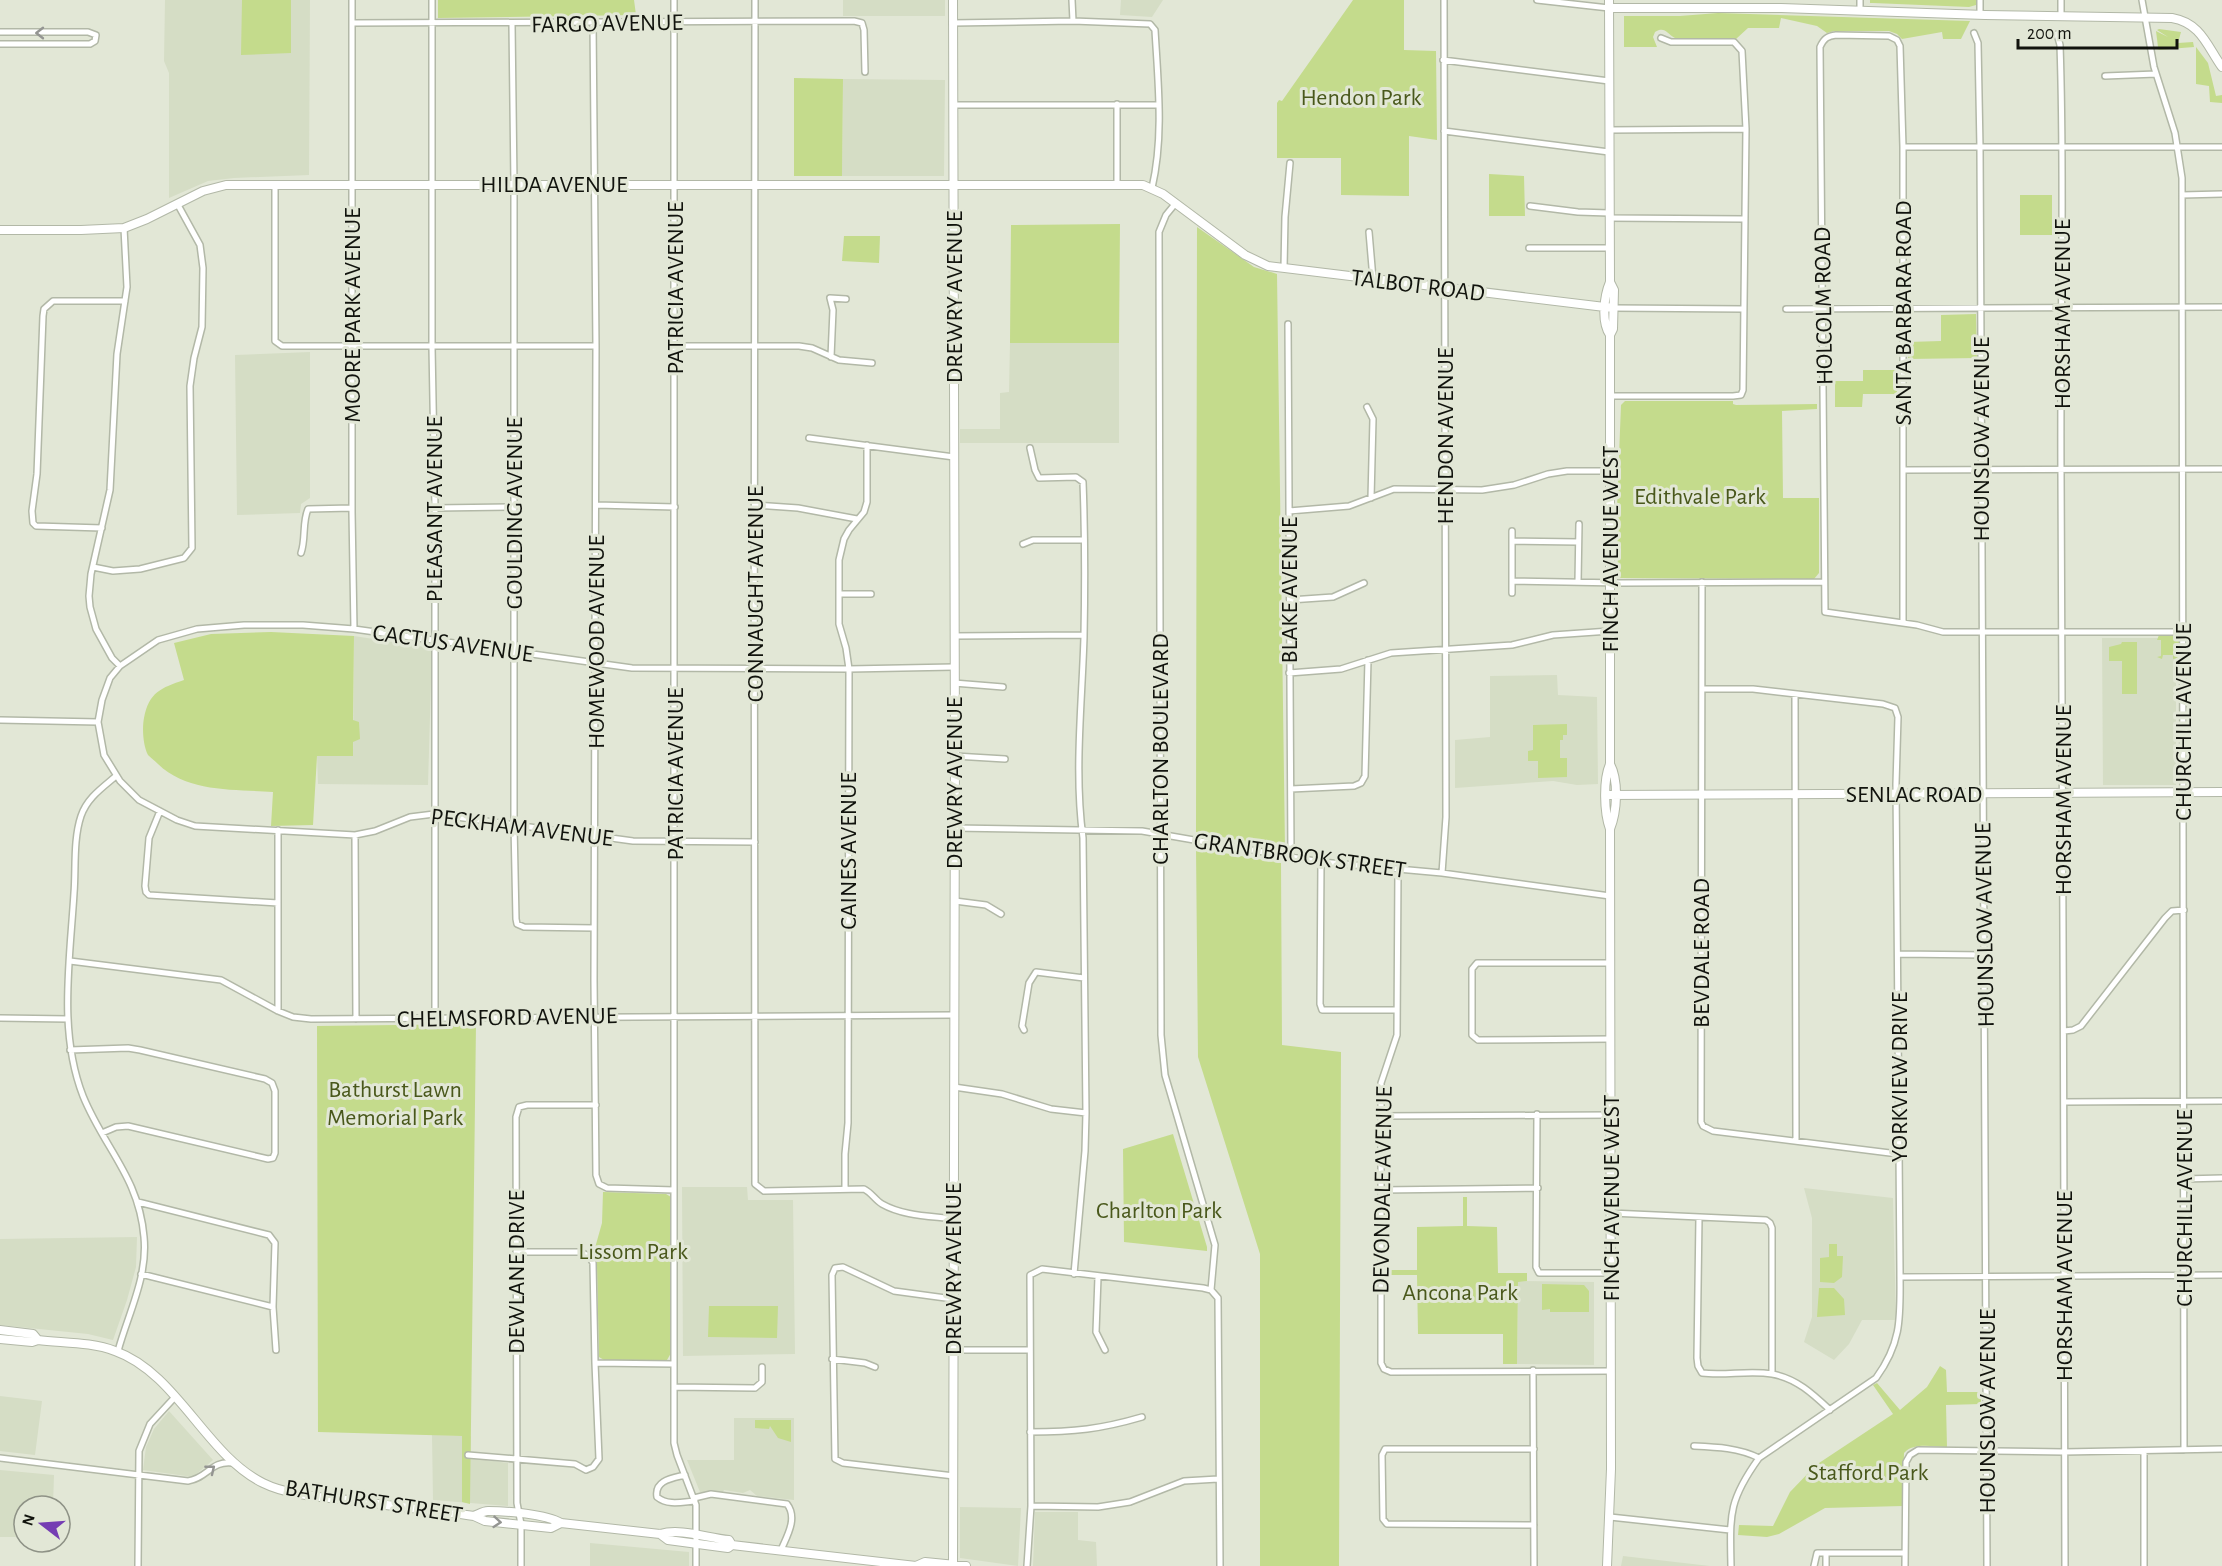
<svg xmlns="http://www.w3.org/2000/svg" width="2222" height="1566" font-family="'Alegreya Sans',sans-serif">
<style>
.built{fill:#d5ddc5}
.green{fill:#c4db8c}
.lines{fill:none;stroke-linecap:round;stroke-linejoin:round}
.street-casing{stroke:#b2b8a7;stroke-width:8}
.secondary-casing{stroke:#b2b8a7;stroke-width:10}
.street{stroke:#fff;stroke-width:5}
.secondary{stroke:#fff;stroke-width:8}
.oneway{stroke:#949592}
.labels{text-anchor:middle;stroke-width:6;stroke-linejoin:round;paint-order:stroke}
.street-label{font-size:24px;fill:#11130d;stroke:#e2e7d6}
.park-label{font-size:24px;fill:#49581b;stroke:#e2e7d6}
</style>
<rect width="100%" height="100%" fill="#e2e7d6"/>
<path class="built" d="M165,0H310L309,175L234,178L208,181L169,198V73L164,61Z
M843,0H945V16H843Z
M1121,0H1163L1152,17L1120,15Z
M843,79L945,80L944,176H842Z
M1010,343H1119V443H960V429H1000V393L1009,392Z
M310,352V498L301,504L300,513L237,515L235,355Z
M354,636L432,648L428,785L318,784L317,756H353Z
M2102,638H2176V785H2103Z
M1557,675L1558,695L1597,697L1598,784L1577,785L1553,781L1455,788V740L1490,737V676Z
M682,1187H747L748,1200H793L795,1354L683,1356Z
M1804,1188L1893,1198L1896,1320H1862L1849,1344L1834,1360L1804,1342L1812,1317V1218Z
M137,1237L136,1267L127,1300L113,1340L88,1334L0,1325V1239Z
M1518,1281L1594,1282V1365L1517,1364Z
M0,1396L42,1401L35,1455L0,1451Z
M169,1411L213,1460L193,1477L143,1470L146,1447L154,1429Z
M734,1418H794V1500L757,1496L750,1490L743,1493L724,1490L723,1492H700L687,1460H734Z
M432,1435L471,1436V1458L508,1463V1506L433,1500Z
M0,1470L54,1475L53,1506H24V1537H0Z
M960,1507L1021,1508L1018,1566L960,1558Z
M1035,1512H1078V1540L1096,1542L1097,1566H1033Z
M590,1543L689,1552V1566H590Z
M1623,1556L1710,1566H1621Z"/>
<path class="green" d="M242,0H291V53L241,55Z
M438,0H634L636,15L438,18Z
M1353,0H1404V50L1436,51L1437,140L1409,136V196L1341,195V158H1277V103L1279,100L1282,101Z
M1870,0H1976V5L1969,7L1873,3H1870Z
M1718,13L1970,21L1961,39H1943L1942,32L1902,39L1897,34L1889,31H1834L1827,33L1817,26L1781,18L1779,28H1748L1736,39L1675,38C1667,34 1665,26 1655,32L1653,37L1657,47H1624V16H1680Z
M2159,29L2181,32L2178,43L2193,42L2194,47L2157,50L2165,47H2158L2156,31L2168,37L2157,30Z
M2196,47L2208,63L2216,96L2222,95V103L2210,102L2209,86L2196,84Z
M794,78L843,79L842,176H794Z
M1489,174L1524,176L1525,216H1489Z
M2020,195H2052V235H2020Z
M1120,224L1119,343H1010L1011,225Z
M1197,227L1254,267L1277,274L1285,849L1196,832Z
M844,236H880L879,263L842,261Z
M1976,314L1977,358L1908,359V342L1941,341V315Z
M1863,370H1897V394H1863L1862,407H1835V381H1863Z
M1625,401H1733V404L1736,405L1817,404V409L1782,411L1783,498H1819V573L1814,579L1618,578L1617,507L1621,405Z
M271,632L354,636L353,720L359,722L360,739L353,742V756H317L313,825L271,826L273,792C234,789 188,793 158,764C155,761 151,758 148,755C143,746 142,728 144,718C149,692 161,688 184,680L174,643L211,634Z
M2159,635H2174L2176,638L2180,639L2178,658L2173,659V655H2163L2162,659L2157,657L2161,656V640H2157Z
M2122,642H2137V694H2122V661H2109V647L2121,644Z
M1567,724V735H1563V740H1560V758H1567V777L1538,778V761H1528V751L1533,750V725Z
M1196,848L1281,863L1282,1045L1341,1052L1339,1566H1260V1254L1198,1057Z
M476,1024L470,1504L462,1502V1436L318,1432L317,1026Z
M1173,1134L1207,1247V1251L1124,1242L1123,1149Z
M603,1192L666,1194L671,1197V1353L667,1360H604L599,1357L597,1265L593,1255L602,1223Z
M1463,1197H1467V1226L1497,1227L1498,1273H1527V1281L1518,1282L1517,1364H1503V1334H1418L1417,1275H1387V1270H1417V1227L1463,1226Z
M1829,1244H1837V1256H1843L1842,1277L1834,1283L1820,1282V1258L1829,1257Z
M1542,1284L1584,1285L1589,1291V1312H1550V1309L1542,1310Z
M1819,1288H1834L1844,1299L1845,1315L1817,1317Z
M709,1306H778L777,1338L708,1337Z
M1940,1366L1946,1370L1947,1392H1981V1404L1946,1405L1947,1447C1933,1447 1914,1442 1904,1453L1903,1506L1825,1508L1779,1534L1767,1537L1738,1535L1739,1525L1773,1526L1790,1492L1816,1465L1893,1414L1873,1385L1877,1383L1900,1410L1927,1387Z
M755,1420H791V1442L778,1438L770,1426L769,1429L755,1428Z"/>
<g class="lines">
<defs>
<path id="street" d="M352,0V512L354,629
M432,0V347L435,508V1018
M674,0V1443L677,1455L696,1505V1566
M755,0C755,395 753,789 755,1184L764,1191L864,1189C872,1193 875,1200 882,1204C903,1216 930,1216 953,1219
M1072,0L1073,21
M1537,0L1609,8
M1860,0V11
M1980,0V15
M2061,0V16
M2142,0L2154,67L2175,133L2182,178L2184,1450
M352,23L854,21L862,23L864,30L865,72
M593,23L596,346L594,980L596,1175L599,1184L607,1188L674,1190
M952,23L1073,21L1150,24L1155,30C1158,83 1164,136 1152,188
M512,24L514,184V825L516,919L517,924L524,927L594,928
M0,32H88L96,35L95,41L90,44H0
M1974,33L1978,43L1980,148L1987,1566
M2057,34L2060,45C2065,188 2060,330 2061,473C2064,837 2063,1202 2065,1566
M1443,60L1609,81
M2105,76L2156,74
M954,105H1159
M1609,130L1746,129
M1444,131L1609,152
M1903,147H2222
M275,184V341L282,346H596
M1117,184V104
M2182,195L2222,194
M1175,204L1166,215L1159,232L1161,1035L1165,1075L1215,1245L1211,1290
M1530,206L1578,212L1609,213
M1609,218L1744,219
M1369,232L1373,279
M1529,248H1609
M1284,268L1285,217L1290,163
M1613,308L1744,309
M1786,309L2222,307
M1288,324L1291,856
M675,346H799L812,348L839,360L872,363
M831,357L833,310L830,298L846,299
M1610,396H1733L1741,395L1743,390L1746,129L1742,51L1734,42H1671L1661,38
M1367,407L1373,419L1371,498
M809,438L954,457
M1030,448L1035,470L1039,478L1076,477L1083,482C1085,534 1085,586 1084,637C1082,704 1074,772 1083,838L1086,1113L1085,1151L1074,1274
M1904,470L2222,469
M596,505L675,507
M755,505L798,508L857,519
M435,508L514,507
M1289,511L1349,506L1394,489L1482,490L1514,485L1548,474L1567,471H1610
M102,528L36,526L33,523L32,511L37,474L43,316L44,309L53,301H125
M1512,541V531
M1023,544L1033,540H1083
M301,553C306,539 302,523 308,509L352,508
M93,567L113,571L140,569L184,558L192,548L190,386L194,358L202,327L203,268L200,245L178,205
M1512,581L1620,583L1824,582
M1578,582L1579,524
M1702,582L1701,1122L1703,1126L1713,1131L1898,1154
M1512,593V541L1578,542
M839,594H871
M1290,600L1333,597L1364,583
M1903,623V147L1900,46L1897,40L1889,36L1836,35C1828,36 1824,38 1820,47L1825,612L1917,625L1943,632H2183
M954,636L1084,635
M120,666L112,658L96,629L90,607L89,596L91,574L110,490L117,354L127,287L124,228
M1289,673L1341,669L1391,653L1512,645L1553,635L1610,631
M954,683L1003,687
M1703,689H1753L1883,704L1895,708L1898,717L1896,784L1900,1271C1900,1315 1903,1341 1876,1378L1759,1458C1728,1501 1730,1515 1731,1566
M1795,695L1796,1141
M0,720L98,722
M955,756L1005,759
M116,776C102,788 87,798 81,816C73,840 76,869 74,893C70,960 58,1032 83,1096C104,1148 139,1177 144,1237C148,1277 128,1314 118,1351
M1291,789L1354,786L1361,783L1365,776L1368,660
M160,811L149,838L145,886L146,892L149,895L278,903
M954,828L1142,831L1321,862L1442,873L1610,896
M355,835L356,1019
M755,842L633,841L434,814L410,817L375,831L355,835L195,826L177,820L139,800L120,781L104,755L98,722L102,700L110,678L120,666L158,640L197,629L244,625H303L354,629L632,668L849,669L954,667
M1321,862L1320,1004L1322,1010H1397
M1398,869L1397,1035L1381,1083V1363L1384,1369L1391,1372L1611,1371
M1442,873L1446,817L1444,0
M955,901L986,905L1001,914
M1899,954L1985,955
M70,961L221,980L278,1011L293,1017L311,1019L953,1015
M1611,963H1477L1472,969V1035L1478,1040L1611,1039
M278,1011V830
M0,1018L68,1019
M1024,1030L1022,1026L1029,983L1036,972L1084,978
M2064,1031L2073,1030L2081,1026L2165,918L2172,911L2184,910
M70,1050L128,1048L140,1050L265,1079L272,1083L275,1091V1153L273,1158L268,1159L128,1126L116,1127L102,1133
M954,1087L1002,1094L1051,1109L1086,1113
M2064,1102L2222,1101
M1537,1114L1536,1267L1539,1273H1611
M1380,1116L1611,1115
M2184,1179L2222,1178
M845,1189V1154L848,1123L849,669L846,648L839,624V560L844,539L849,530L864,512L867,502V445
M1381,1190L1538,1188
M138,1202L269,1235L275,1243L273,1307L276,1350
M1611,1213L1766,1220L1770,1223L1772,1228V1374
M1699,1217L1697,1358L1698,1366L1702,1373C1725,1376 1749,1370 1772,1374C1796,1378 1813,1394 1830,1410
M141,1274L273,1307
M1098,1277L1096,1332L1105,1350
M1900,1277L2222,1275
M953,1299L894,1291L843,1267L835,1268L832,1275L835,1459L843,1463L954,1476
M954,1350H1030
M832,1359L865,1363L875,1367
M595,1363L674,1364
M1533,1370L1534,1566
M674,1387L755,1388L762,1382V1367
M1030,1432C1074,1432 1101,1429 1142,1417
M1694,1446C1717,1447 1739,1448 1759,1458
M1534,1449H1385L1382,1455L1383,1519L1387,1524L1534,1525
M2144,1451V1566
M468,1455L575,1464L586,1470L593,1467L599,1459L595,1363L593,1263L589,1256L580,1252H516
M0,1458L188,1481C208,1478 211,1460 233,1463
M685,1475C673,1478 654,1480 657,1497C668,1506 682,1502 695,1501
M694,1498L711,1494L787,1504C798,1518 787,1536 781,1550
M1031,1506L1098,1507L1130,1502L1184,1481L1218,1479
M1610,1517L1730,1530
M138,1566L139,1451L150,1424L175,1397
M521,1566V1524L517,1503L516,1117L519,1107L527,1105H596
M1027,1566L1031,1506L1030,1275L1042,1269L1203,1288L1211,1290L1218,1298L1220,1566
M1814,1566L1817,1553H1905
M1826,1566V1553
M1905,1566L1906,1462L1910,1455L1918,1450L2064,1452L2222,1449"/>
<path id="secondary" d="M953,0L955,756L953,1566
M1609,0L1610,282C1604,296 1601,322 1610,335
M1609,8H1781L1985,15L2172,18C2201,23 2207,46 2222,67
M0,230H81L124,228L147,219L203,191L226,185H1143L1163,194L1245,255L1268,266L1613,308
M1610,282L1614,290L1613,329L1610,335V764C1603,780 1604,813 1610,829
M1606,795L2222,792
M0,1330L33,1334L38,1340
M0,1339L32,1342L38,1340C63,1343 92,1342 115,1351C177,1373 206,1455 263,1483C287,1495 321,1497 348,1500C390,1506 432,1510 474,1516L485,1521L551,1528L561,1523
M474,1516C479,1514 483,1511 488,1511C507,1511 546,1514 561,1523L660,1534C681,1528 707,1538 729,1540L732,1545
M660,1534L668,1540L728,1548L732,1545L916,1566L925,1562L966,1566
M1607,1566L1611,1469L1610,829C1617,812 1619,781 1610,764"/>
</defs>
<use href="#street" class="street-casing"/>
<use href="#secondary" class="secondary-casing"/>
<use href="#street" class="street"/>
<use href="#secondary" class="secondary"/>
</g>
<defs><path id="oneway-chevron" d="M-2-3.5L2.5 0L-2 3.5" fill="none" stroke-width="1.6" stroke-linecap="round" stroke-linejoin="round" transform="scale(1.5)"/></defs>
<g class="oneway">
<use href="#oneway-chevron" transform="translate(40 33) rotate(180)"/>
<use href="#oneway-chevron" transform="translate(211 1469) rotate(-39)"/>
<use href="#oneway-chevron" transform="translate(497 1522) rotate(5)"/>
</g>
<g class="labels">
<g class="street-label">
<text transform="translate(607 23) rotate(-1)" y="8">FARGO AVENUE</text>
<text x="554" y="192">HILDA AVENUE</text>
<text transform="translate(1418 285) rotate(7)" y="8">TALBOT ROAD</text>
<text transform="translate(675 288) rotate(-90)" y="8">PATRICIA AVENUE</text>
<text transform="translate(954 297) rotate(-90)" y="8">DREWRY AVENUE</text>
<text transform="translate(1823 306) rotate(-91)" y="8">HOLCOLM ROAD</text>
<text transform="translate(1903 313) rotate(-90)" y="8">SANTA BARBARA ROAD</text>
<text transform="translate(2062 314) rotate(-90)" y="8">HORSHAM AVENUE</text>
<text transform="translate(352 315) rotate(-90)" y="8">MOORE PARK AVENUE</text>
<text transform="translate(1445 436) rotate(-90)" y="8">HENDON AVENUE</text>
<text transform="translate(1981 439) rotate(-90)" y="8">HOUNSLOW AVENUE</text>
<text transform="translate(434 509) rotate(-90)" y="8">PLEASANT AVENUE</text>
<text transform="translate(514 513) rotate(-90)" y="8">GOULDING AVENUE</text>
<text transform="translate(1610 549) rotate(-90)" y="8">FINCH AVENUE WEST</text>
<text transform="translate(1289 590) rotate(-90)" y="8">BLAKE AVENUE</text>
<text transform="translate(755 594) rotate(-90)" y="8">CONNAUGHT AVENUE</text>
<text transform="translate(596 642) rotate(-90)" y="8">HOMEWOOD AVENUE</text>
<text transform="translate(453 643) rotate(8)" y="8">CACTUS AVENUE</text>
<text transform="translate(2183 722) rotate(-90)" y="8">CHURCHILL AVENUE</text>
<text transform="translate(1160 749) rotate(-90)" y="8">CHARLTON BOULEVARD</text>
<text transform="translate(675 774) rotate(-90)" y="8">PATRICIA AVENUE</text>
<text transform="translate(954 783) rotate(-90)" y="8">DREWRY AVENUE</text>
<text x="1914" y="802">SENLAC ROAD</text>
<text transform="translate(2063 800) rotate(-90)" y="8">HORSHAM AVENUE</text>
<text transform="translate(522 827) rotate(7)" y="8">PECKHAM AVENUE</text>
<text transform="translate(848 851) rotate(-90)" y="8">CAINES AVENUE</text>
<text transform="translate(1300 855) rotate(8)" y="8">GRANTBROOK STREET</text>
<text transform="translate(1984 925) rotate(-91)" y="8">HOUNSLOW AVENUE</text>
<text transform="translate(1701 953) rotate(-90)" y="8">BEVDALE ROAD</text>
<text transform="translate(507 1017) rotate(-1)" y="8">CHELMSFORD AVENUE</text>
<text transform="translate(1899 1077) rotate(-90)" y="8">YORKVIEW DRIVE</text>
<text transform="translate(1382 1190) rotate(-89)" y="8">DEVONDALE AVENUE</text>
<text transform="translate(1611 1198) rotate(-90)" y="8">FINCH AVENUE WEST</text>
<text transform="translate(2184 1208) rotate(-90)" y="8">CHURCHILL AVENUE</text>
<text transform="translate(953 1269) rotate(-90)" y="8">DREWRY AVENUE</text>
<text transform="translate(516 1272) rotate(-90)" y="8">DEWLANE DRIVE</text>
<text transform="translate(2064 1286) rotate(-90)" y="8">HORSHAM AVENUE</text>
<text transform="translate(1987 1411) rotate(-90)" y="8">HOUNSLOW AVENUE</text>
<text transform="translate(374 1501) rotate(9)" y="8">BATHURST STREET</text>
</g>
<g class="park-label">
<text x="1361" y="105">Hendon Park</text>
<text x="1700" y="504">Edithvale Park</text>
<text x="395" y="1097">Bathurst Lawn<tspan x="395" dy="28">Memorial Park</tspan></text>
<text x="1159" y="1218">Charlton Park</text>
<text x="633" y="1259">Lissom Park</text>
<text x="1460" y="1300">Ancona Park</text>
<text x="1868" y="1480">Stafford Park</text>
</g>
</g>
<g transform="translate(42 1524) rotate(287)"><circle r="28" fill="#e2e7d6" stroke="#8e9286" stroke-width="1.5"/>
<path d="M0-4.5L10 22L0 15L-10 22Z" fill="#753db3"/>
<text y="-9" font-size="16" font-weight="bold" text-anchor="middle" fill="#11130d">N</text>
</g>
<path d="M2018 39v9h159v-9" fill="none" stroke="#11130d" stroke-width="3"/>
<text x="2027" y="39" font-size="18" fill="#11130d" stroke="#e2e7d6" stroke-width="4.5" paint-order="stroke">200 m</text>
</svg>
